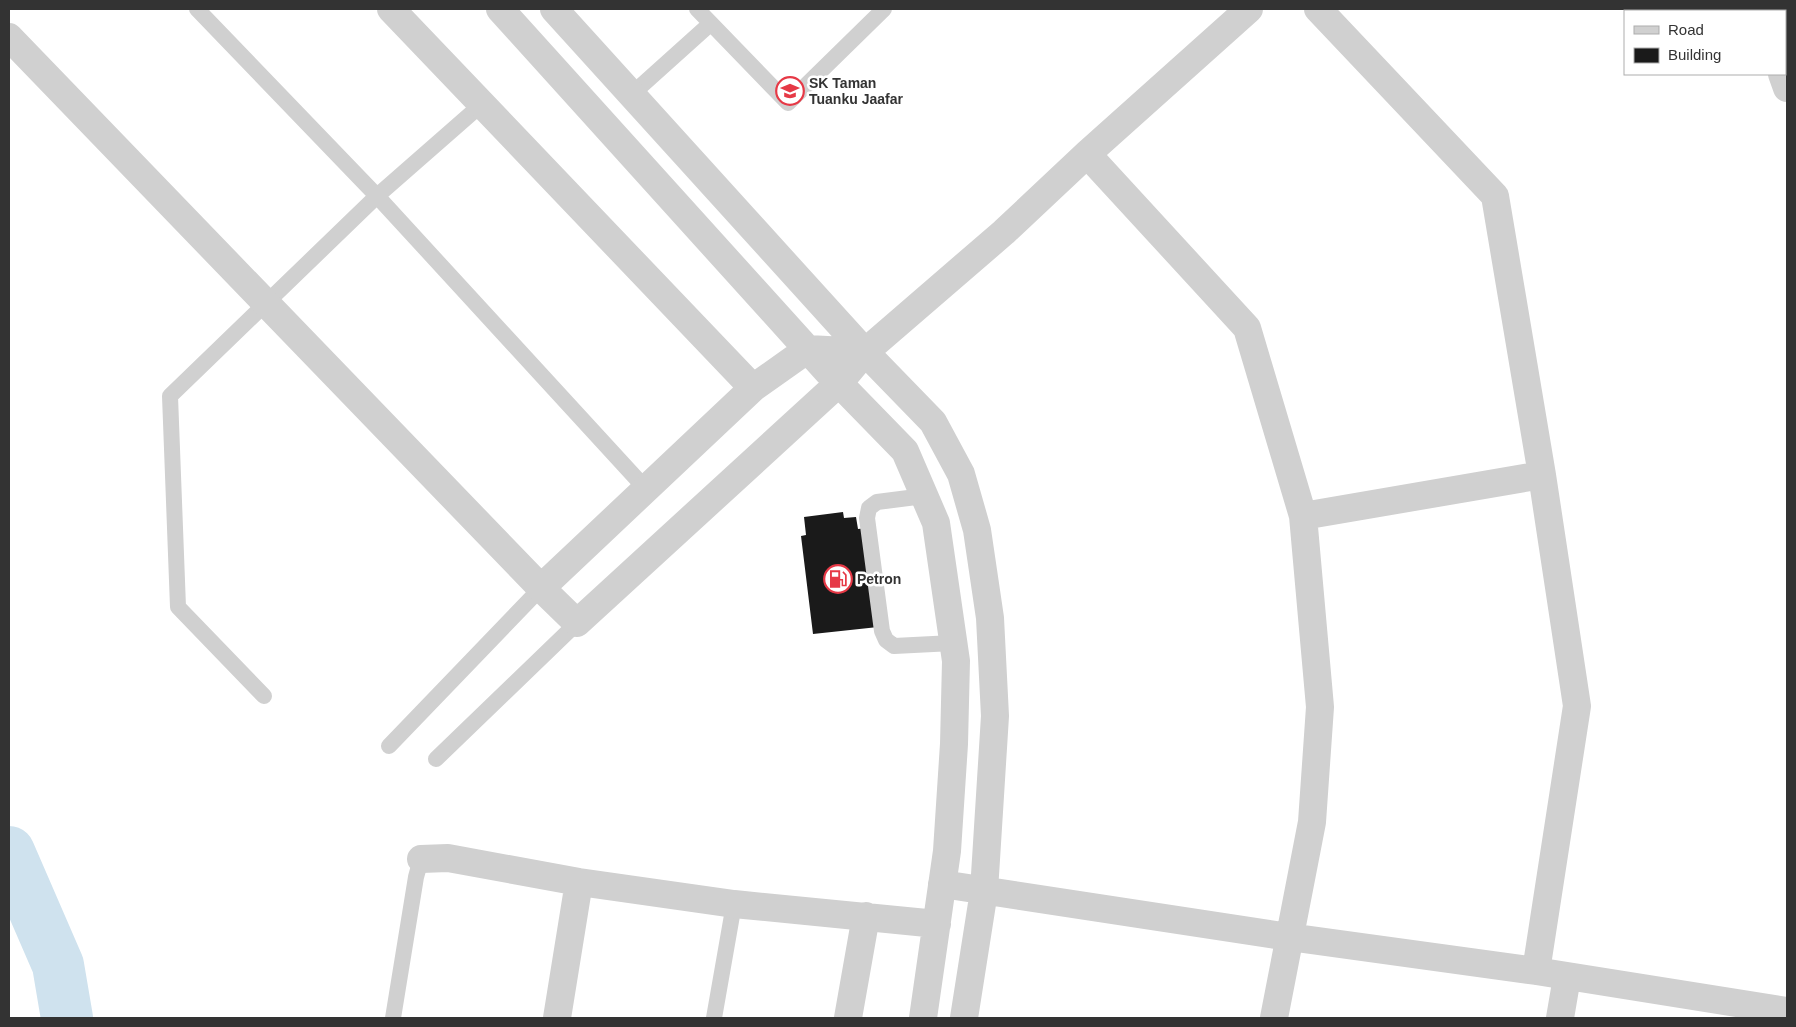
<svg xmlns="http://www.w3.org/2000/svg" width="1796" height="1027" font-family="Arial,sans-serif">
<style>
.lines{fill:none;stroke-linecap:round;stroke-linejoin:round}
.river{stroke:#cfe2ee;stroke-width:52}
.building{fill:#1a1a1a}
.service{stroke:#d0d0d0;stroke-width:16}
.minor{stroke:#d0d0d0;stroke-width:28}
.labels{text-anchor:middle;stroke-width:5;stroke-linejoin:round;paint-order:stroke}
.poi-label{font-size:14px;font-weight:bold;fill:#333;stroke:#fff;text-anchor:start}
</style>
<rect width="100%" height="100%" fill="#fff"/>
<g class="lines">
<path class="river" d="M9,852L58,965L67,1018"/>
</g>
<path class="building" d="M843,512L844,518L856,517L858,529L867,528L878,627L813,634L801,536L806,535L804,517Z"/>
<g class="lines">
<path class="service" d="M197,9L377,196L646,489
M697,9L788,103L884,9
M631,95L710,24
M924,496L877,502L869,508L867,518L882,631L886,640L894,646L953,643
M264,696L178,607L170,396L377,196L482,104
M389,746L541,588
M436,759L577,623
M393,1018L416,877L421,859
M714,1018L734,904"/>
<path class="minor" d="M391,9L753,388
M500,9L828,372L905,451L936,523L956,661L954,744L947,851L923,1018
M554,9L865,352L933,422L961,474L977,530L990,618L995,716L984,891L964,1018
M1318,9L1495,196L1542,475L1577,706L1536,971
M1737,9L1739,11
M9,37L541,588L577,623L839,383L865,352L1004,232L1087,154L1249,9
M1782,74L1787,88
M1087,154L1247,328L1303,516L1320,707L1312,822L1274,1018
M1303,516L1542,475
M541,588L753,388L808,349L865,352
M421,859L448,858L579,882L734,904L937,924
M942,884L1289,937L1536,971L1787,1011
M557,1018L579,882
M848,1018L866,916
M1560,1018L1567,977"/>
</g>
<defs>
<symbol id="school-ring" viewBox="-11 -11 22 22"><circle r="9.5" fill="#fff" stroke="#e63946" stroke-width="1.5"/><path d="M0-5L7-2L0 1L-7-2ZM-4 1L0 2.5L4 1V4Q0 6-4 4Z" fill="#e63946"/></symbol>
<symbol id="fuel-ring" viewBox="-11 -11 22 22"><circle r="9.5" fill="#fff" stroke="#e63946" stroke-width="1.5"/><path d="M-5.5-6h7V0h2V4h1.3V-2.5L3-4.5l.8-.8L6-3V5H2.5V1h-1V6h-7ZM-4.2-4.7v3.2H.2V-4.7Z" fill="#e63946"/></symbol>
</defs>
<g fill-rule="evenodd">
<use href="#school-ring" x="774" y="75" width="32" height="32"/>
<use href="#fuel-ring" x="822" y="563" width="32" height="32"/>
</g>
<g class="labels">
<g class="poi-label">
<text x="809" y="88">SK Taman<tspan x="809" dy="16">Tuanku Jaafar</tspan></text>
<text x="857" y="584">Petron</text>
</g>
</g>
<rect width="1796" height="1027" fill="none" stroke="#333333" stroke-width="20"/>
<rect x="1624" y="10" width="162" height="65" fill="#ffffff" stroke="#adadad"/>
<rect x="1634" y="26" width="25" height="8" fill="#d0d0d0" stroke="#adadad"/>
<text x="1668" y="35" font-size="15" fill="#333333">Road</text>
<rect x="1634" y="48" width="25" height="15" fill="#1a1a1a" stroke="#adadad"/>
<text x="1668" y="60" font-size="15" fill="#333333">Building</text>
</svg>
